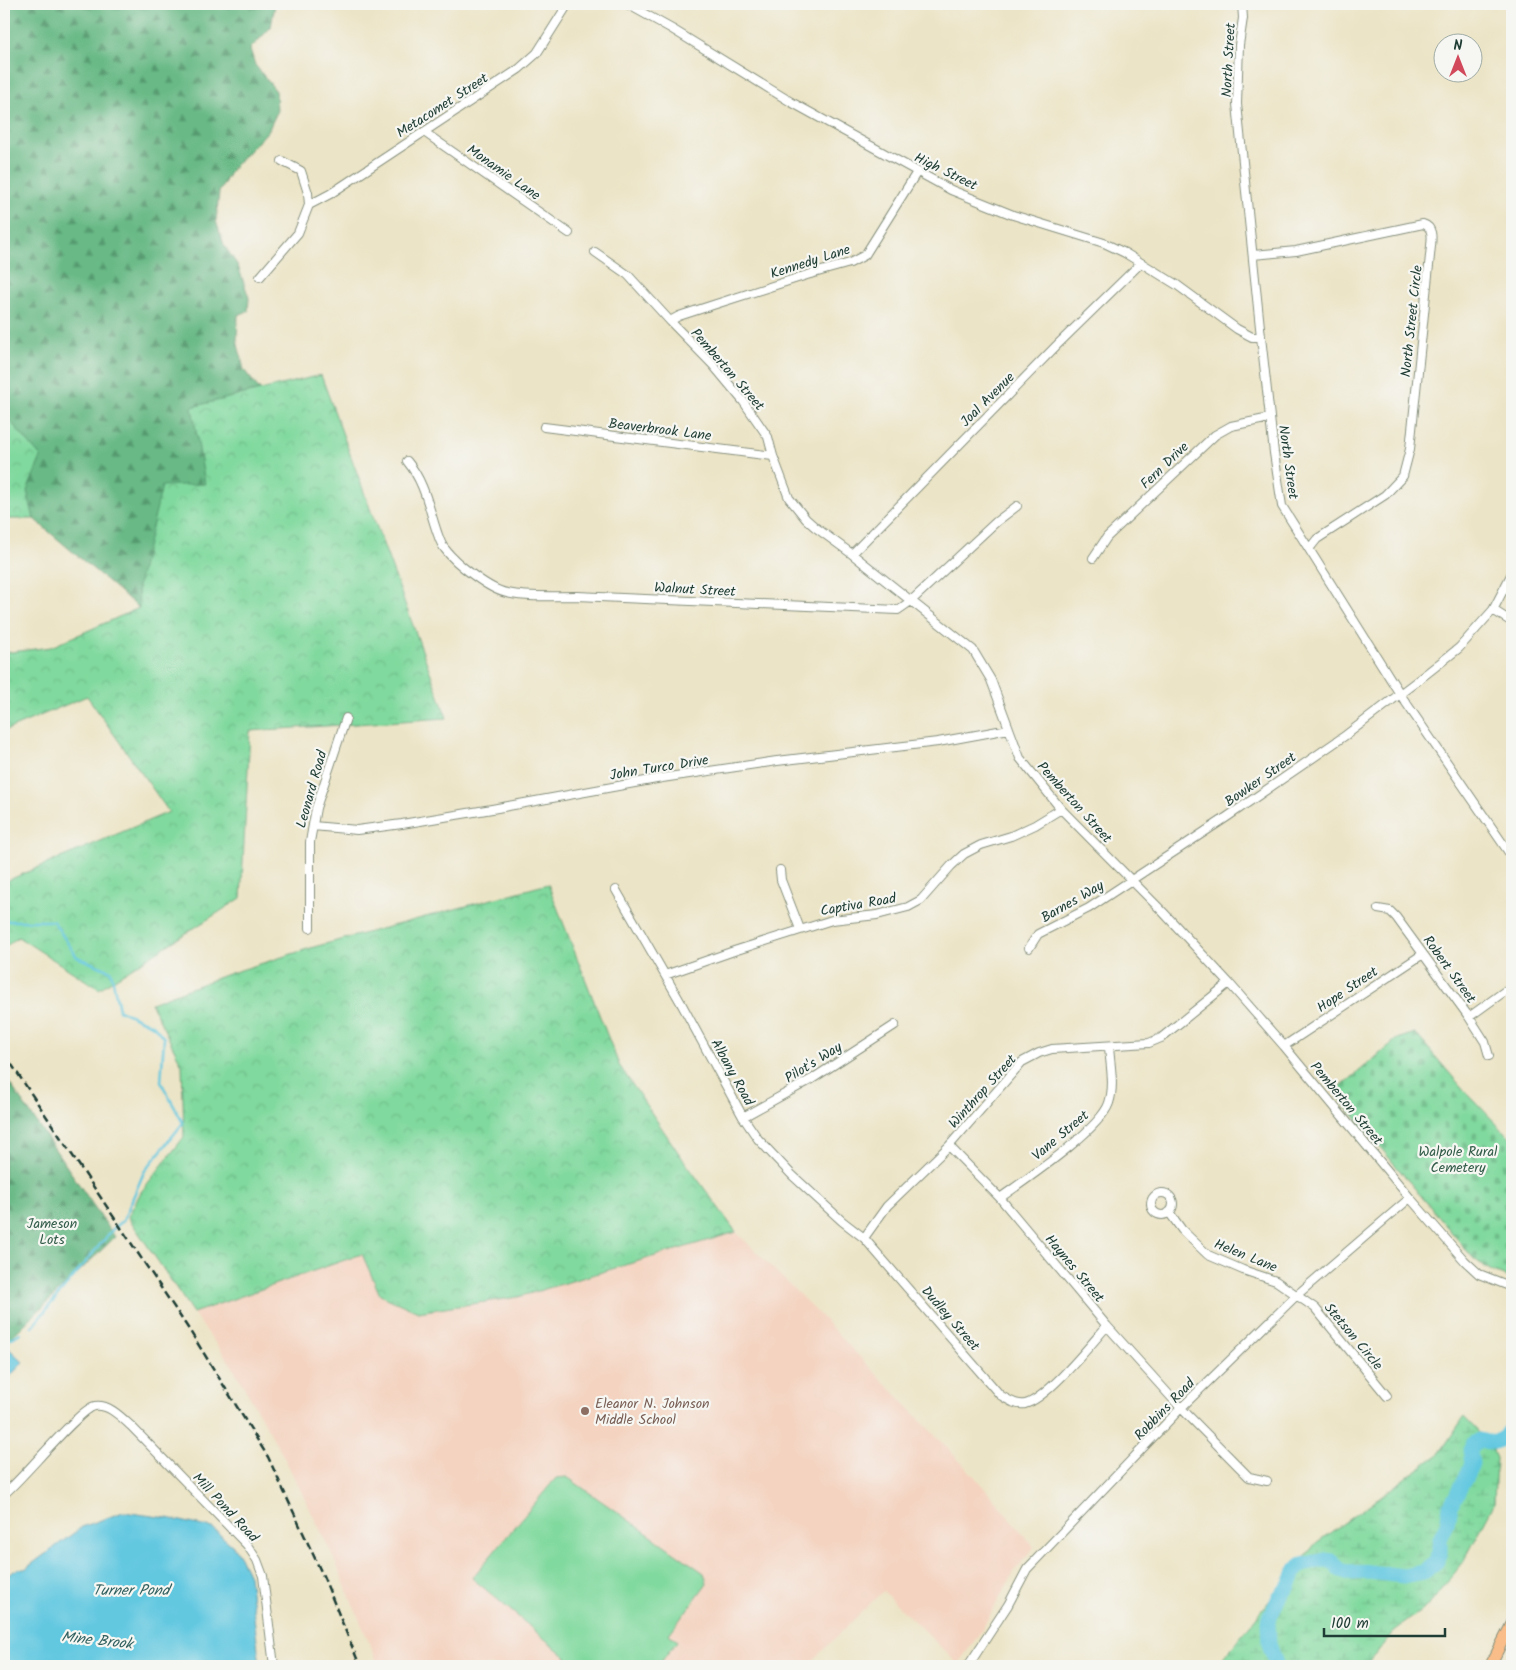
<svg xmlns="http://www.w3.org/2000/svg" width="1516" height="1670" font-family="Kalam,sans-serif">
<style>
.built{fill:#f4d3c0}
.forest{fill:url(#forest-firs);stroke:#447b5c}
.wetland{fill:url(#wetland-marsh);stroke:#508b69}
.cemetery{fill:url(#cemetery-stones);stroke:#508b69}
.park{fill:url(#park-crowns);stroke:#508b69}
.pitch{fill:#80d99e;stroke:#508b69}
.water{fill:#62c8e0;stroke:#40828a}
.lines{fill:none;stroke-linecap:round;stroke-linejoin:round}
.stream{stroke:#62c8e0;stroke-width:2.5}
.river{stroke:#62c8e0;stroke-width:15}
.minor-casing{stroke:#86907d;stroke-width:10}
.major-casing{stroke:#86907d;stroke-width:12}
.minor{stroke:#fff;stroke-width:8}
.major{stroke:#f8bd89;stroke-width:10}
.rail{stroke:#1f3d34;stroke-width:2.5;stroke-dasharray:8 4;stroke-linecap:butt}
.education-dot{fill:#8d6e63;stroke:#f6f6f2;stroke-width:2}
.labels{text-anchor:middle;stroke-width:4.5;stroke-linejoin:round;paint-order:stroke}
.street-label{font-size:14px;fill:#1f3d34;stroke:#f6f6f2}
.park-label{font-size:14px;fill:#325c49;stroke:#f6f6f2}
.education-label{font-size:14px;fill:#785e54;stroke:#f6f6f2;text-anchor:start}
.water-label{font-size:15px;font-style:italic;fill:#30605f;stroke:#f6f6f2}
</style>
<defs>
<pattern id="forest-firs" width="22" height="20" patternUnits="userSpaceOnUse" patternTransform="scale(1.25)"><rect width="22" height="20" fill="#68b985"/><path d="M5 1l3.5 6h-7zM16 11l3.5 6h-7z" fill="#55986e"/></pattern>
<pattern id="wetland-marsh" width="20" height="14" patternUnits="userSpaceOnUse" patternTransform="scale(1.25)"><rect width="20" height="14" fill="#80d99e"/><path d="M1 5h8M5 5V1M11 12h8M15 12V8" fill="none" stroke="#6ebb89"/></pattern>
<pattern id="cemetery-stones" width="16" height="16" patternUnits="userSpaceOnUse" patternTransform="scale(1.25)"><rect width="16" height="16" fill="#80d99e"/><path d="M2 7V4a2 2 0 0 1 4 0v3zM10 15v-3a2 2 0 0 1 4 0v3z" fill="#6ebb89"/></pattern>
<pattern id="park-crowns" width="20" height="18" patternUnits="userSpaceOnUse" patternTransform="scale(1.25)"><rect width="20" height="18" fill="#80d99e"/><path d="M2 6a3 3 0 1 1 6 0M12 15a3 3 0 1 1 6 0" fill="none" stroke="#6ebb89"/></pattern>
</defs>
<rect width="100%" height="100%" fill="#f6f6f2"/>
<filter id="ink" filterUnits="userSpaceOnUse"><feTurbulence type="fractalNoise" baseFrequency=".02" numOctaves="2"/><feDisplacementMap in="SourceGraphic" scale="10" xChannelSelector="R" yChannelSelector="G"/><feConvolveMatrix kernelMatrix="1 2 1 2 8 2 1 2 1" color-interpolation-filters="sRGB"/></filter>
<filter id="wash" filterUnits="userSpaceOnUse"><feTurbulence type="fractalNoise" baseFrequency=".0096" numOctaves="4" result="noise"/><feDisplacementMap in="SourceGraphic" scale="20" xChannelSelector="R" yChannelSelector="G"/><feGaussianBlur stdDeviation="1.12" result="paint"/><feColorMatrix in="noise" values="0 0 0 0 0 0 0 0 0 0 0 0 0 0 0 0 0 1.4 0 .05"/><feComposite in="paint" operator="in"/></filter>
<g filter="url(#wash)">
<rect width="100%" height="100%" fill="#ece4c6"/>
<path class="built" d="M736,1232L811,1306L975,1477L1034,1547L1016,1569L981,1631L958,1664L883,1591L807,1666H379L331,1552L285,1459L231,1364L193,1313L362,1254L380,1295L518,1297Z"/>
<path class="forest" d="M4,4H275L271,27L250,49L255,65L276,91L277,112L268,131L232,169L219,192L216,221L224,245L238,266L249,298L248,311L238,315L237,340L244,370L260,390L193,407L205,484L138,585L139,608L34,519L27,491L41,457L4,414Z
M4,1075L115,1237L4,1344Z"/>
<path class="wetland" d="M1464,1417L1489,1443L1496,1458L1494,1504L1464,1561L1430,1604L1393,1632L1366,1666H1245L1221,1661L1316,1543L1439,1454Z"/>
<path class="cemetery" d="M1415,1033L1465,1091L1512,1140V1279L1493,1272L1474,1259L1338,1097L1336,1091L1397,1039Z"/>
<path class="park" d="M321,375L447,718L250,731L241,898L99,989L18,937L4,948V882L169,812L87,696L4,731V653L51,647L139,608L138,585L162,486L205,484L192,407Z
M4,414L41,457L27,491L34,519H4Z
M548,884L619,1065L680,1155L736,1232L518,1297L418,1312L380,1295L362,1254L193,1313L128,1217L141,1192L184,1137L182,1065L151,1003L228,974L314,947Z"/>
<path class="pitch" d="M567,1477L704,1573L707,1583L669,1634L677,1641L658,1666H577L472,1578L556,1478Z"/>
<path class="water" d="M4,1344L23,1362L4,1383Z
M123,1512L167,1518L212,1528L233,1546L240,1557L249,1576L260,1666H4V1577L18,1569H25L82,1527Z"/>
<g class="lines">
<path class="stream" d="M4,921H53L77,957L111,971L119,1010L154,1026L164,1038L161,1082L183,1123L144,1172L123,1221L113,1229L32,1327
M4,1343L20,1333"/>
<path class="river" d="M1277,1666L1269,1644L1268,1622L1279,1597L1289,1586L1296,1570L1302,1565L1325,1560L1332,1561L1340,1570L1350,1573L1369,1572L1404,1576L1423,1572L1435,1563L1440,1553V1539L1447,1524L1450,1506L1456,1496L1472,1464L1470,1451L1473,1444L1480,1440C1498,1446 1500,1440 1512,1429"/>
</g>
</g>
<g filter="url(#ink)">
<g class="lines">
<defs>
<path id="minor" d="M627,4L672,29L791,102L951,190L1013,215L1104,243L1125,253L1177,285L1237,329L1252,337H1261
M1242,4L1243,18L1239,45L1237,104L1261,337L1274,453L1282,506L1400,694L1512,857
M424,132L569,233
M282,161L301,171L308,193L309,205
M595,252L628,275L670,321L713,365L743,401L768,437L773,456L789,498L806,519L815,527L852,554L973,650L991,680L1020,758L1061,809L1163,912L1229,983L1284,1046L1410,1198L1465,1261L1479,1274L1512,1287
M1253,255L1296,251L1423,224C1433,227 1432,237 1431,246L1410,449L1403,476L1385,495L1317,539L1309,549
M260,277L298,233L309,205L330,194L519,69L537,53L568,4
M670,321L679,316L716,304L807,275L850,263L865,255L917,172
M544,427L773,456
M407,461C425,483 428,506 437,532C439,538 441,545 445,549C455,563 490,590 507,593C530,598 554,596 577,596L898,610L911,601L996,522L1017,506
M852,554L1058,344L1141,263
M1093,558L1107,537L1215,435L1231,426L1270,418
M1493,610L1512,622
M313,826L357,830L402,824L492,809L662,778L777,761L938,742L1009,729
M780,870L781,880L800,929
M616,890L681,1003L743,1117L758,1139L792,1175L818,1199L842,1221L864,1238L1000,1395C1007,1399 1016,1406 1025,1404C1048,1398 1091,1344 1107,1326
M1378,909L1390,911L1396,917L1469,1017L1485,1042L1489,1056
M310,928V842L316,808L346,718
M1029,948L1038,934L1089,908L1227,817L1346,735L1421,678L1459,648L1493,610L1512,573
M665,975L734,951L832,920L877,915L908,907L921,900L951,866L964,854L981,845L1011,836L1035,825L1061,809
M1469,1017L1512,986
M1284,1046L1423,954
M743,1117L812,1079L895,1025
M949,1146L1000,1198L1107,1326L1181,1408L1249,1477L1267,1481
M1151 1204a11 11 0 1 1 22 0a11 11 0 1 1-22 0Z
M1000,1198C1025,1180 1100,1130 1109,1103C1115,1085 1110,1065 1109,1046
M1169,1212L1182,1230L1208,1255L1243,1270L1276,1281L1315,1308L1387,1396
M864,1238L887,1206L949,1146L1022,1062L1039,1053L1052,1049L1149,1043L1161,1038L1229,983
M4,1494C22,1480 80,1408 95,1406C109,1404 121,1417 131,1426L247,1545L257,1560L263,1576L274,1666
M968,1666L1008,1605L1027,1569L1181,1408L1298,1294L1410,1198"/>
<path id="major" d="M1490,1666L1512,1623"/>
</defs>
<use href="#minor" class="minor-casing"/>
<use href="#major" class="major-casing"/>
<use href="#minor" class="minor"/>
<use href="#major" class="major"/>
<path class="rail" d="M4,1053L190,1331L268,1457L324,1578L360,1666"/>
</g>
</g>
<circle class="education-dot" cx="585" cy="1411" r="5"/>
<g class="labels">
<g class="street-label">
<text transform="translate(1228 60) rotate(-87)" y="5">North Street</text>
<text transform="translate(442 105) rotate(-33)" y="5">Metacomet Street</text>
<text transform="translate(946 171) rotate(26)" y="5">High Street</text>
<text transform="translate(504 172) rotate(35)" y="5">Monamie Lane</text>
<text transform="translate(810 261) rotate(-18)" y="5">Kennedy Lane</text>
<text transform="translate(1411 321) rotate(-84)" y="5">North Street Circle</text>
<text transform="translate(728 369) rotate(49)" y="5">Pemberton Street</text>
<text transform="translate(987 399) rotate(-45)" y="5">Joal Avenue</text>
<text transform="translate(660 429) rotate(7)" y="5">Beaverbrook Lane</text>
<text transform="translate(1289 462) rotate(82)" y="5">North Street</text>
<text transform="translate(1164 465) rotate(-44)" y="5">Fern Drive</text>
<text transform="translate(695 589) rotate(3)" y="5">Walnut Street</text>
<text transform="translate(659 767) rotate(-9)" y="5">John Turco Drive</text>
<text transform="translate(1260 779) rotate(-35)" y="5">Bowker Street</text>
<text transform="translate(311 789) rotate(-74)" y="5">Leonard Road</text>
<text transform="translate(1075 802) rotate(48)" y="5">Pemberton Street</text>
<text transform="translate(1072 901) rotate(-30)" y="5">Barnes Way</text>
<text transform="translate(858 904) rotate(-10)" y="5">Captiva Road</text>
<text transform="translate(1450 969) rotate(54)" y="5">Robert Street</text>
<text transform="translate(1347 989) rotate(-34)" y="5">Hope Street</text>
<text transform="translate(813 1062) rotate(-32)" y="5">Pilot's Way</text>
<text transform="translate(733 1072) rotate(61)" y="5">Albany Road</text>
<text transform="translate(982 1091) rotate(-48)" y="5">Winthrop Street</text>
<text transform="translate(1347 1103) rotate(50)" y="5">Pemberton Street</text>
<text transform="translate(1060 1135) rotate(-40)" y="5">Vane Street</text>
<text transform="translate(1246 1255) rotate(22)" y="5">Helen Lane</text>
<text transform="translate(1075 1268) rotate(50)" y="5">Haynes Street</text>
<text transform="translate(951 1318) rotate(49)" y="5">Dudley Street</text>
<text transform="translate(1354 1336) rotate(50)" y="5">Stetson Circle</text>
<text transform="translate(1164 1409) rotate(-46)" y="5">Robbins Road</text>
<text transform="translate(226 1507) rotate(47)" y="5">Mill Pond Road</text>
</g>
<g class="park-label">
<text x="1458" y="1156">Walpole Rural<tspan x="1458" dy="16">Cemetery</tspan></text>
<text x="52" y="1228">Jameson<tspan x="52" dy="16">Lots</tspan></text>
</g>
<g class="education-label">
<text x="595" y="1408">Eleanor N. Johnson<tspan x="595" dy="16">Middle School</tspan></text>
</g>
<g class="water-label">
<text x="131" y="1595">Turner Pond</text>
<text transform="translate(97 1640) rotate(6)" y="5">Mine Brook</text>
</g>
</g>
<rect width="1516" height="1670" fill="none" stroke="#f6f6f2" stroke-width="20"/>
<g transform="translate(1458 58)"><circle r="24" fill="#f6f6f2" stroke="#a0aca6"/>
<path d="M0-4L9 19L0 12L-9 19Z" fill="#d1495b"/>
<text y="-8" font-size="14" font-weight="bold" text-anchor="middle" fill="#1f3d34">N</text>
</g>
<path d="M1324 1628v8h121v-8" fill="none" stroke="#1f3d34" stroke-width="2.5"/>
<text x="1331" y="1628" font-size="15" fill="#1f3d34" stroke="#f6f6f2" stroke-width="4" paint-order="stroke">100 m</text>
</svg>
